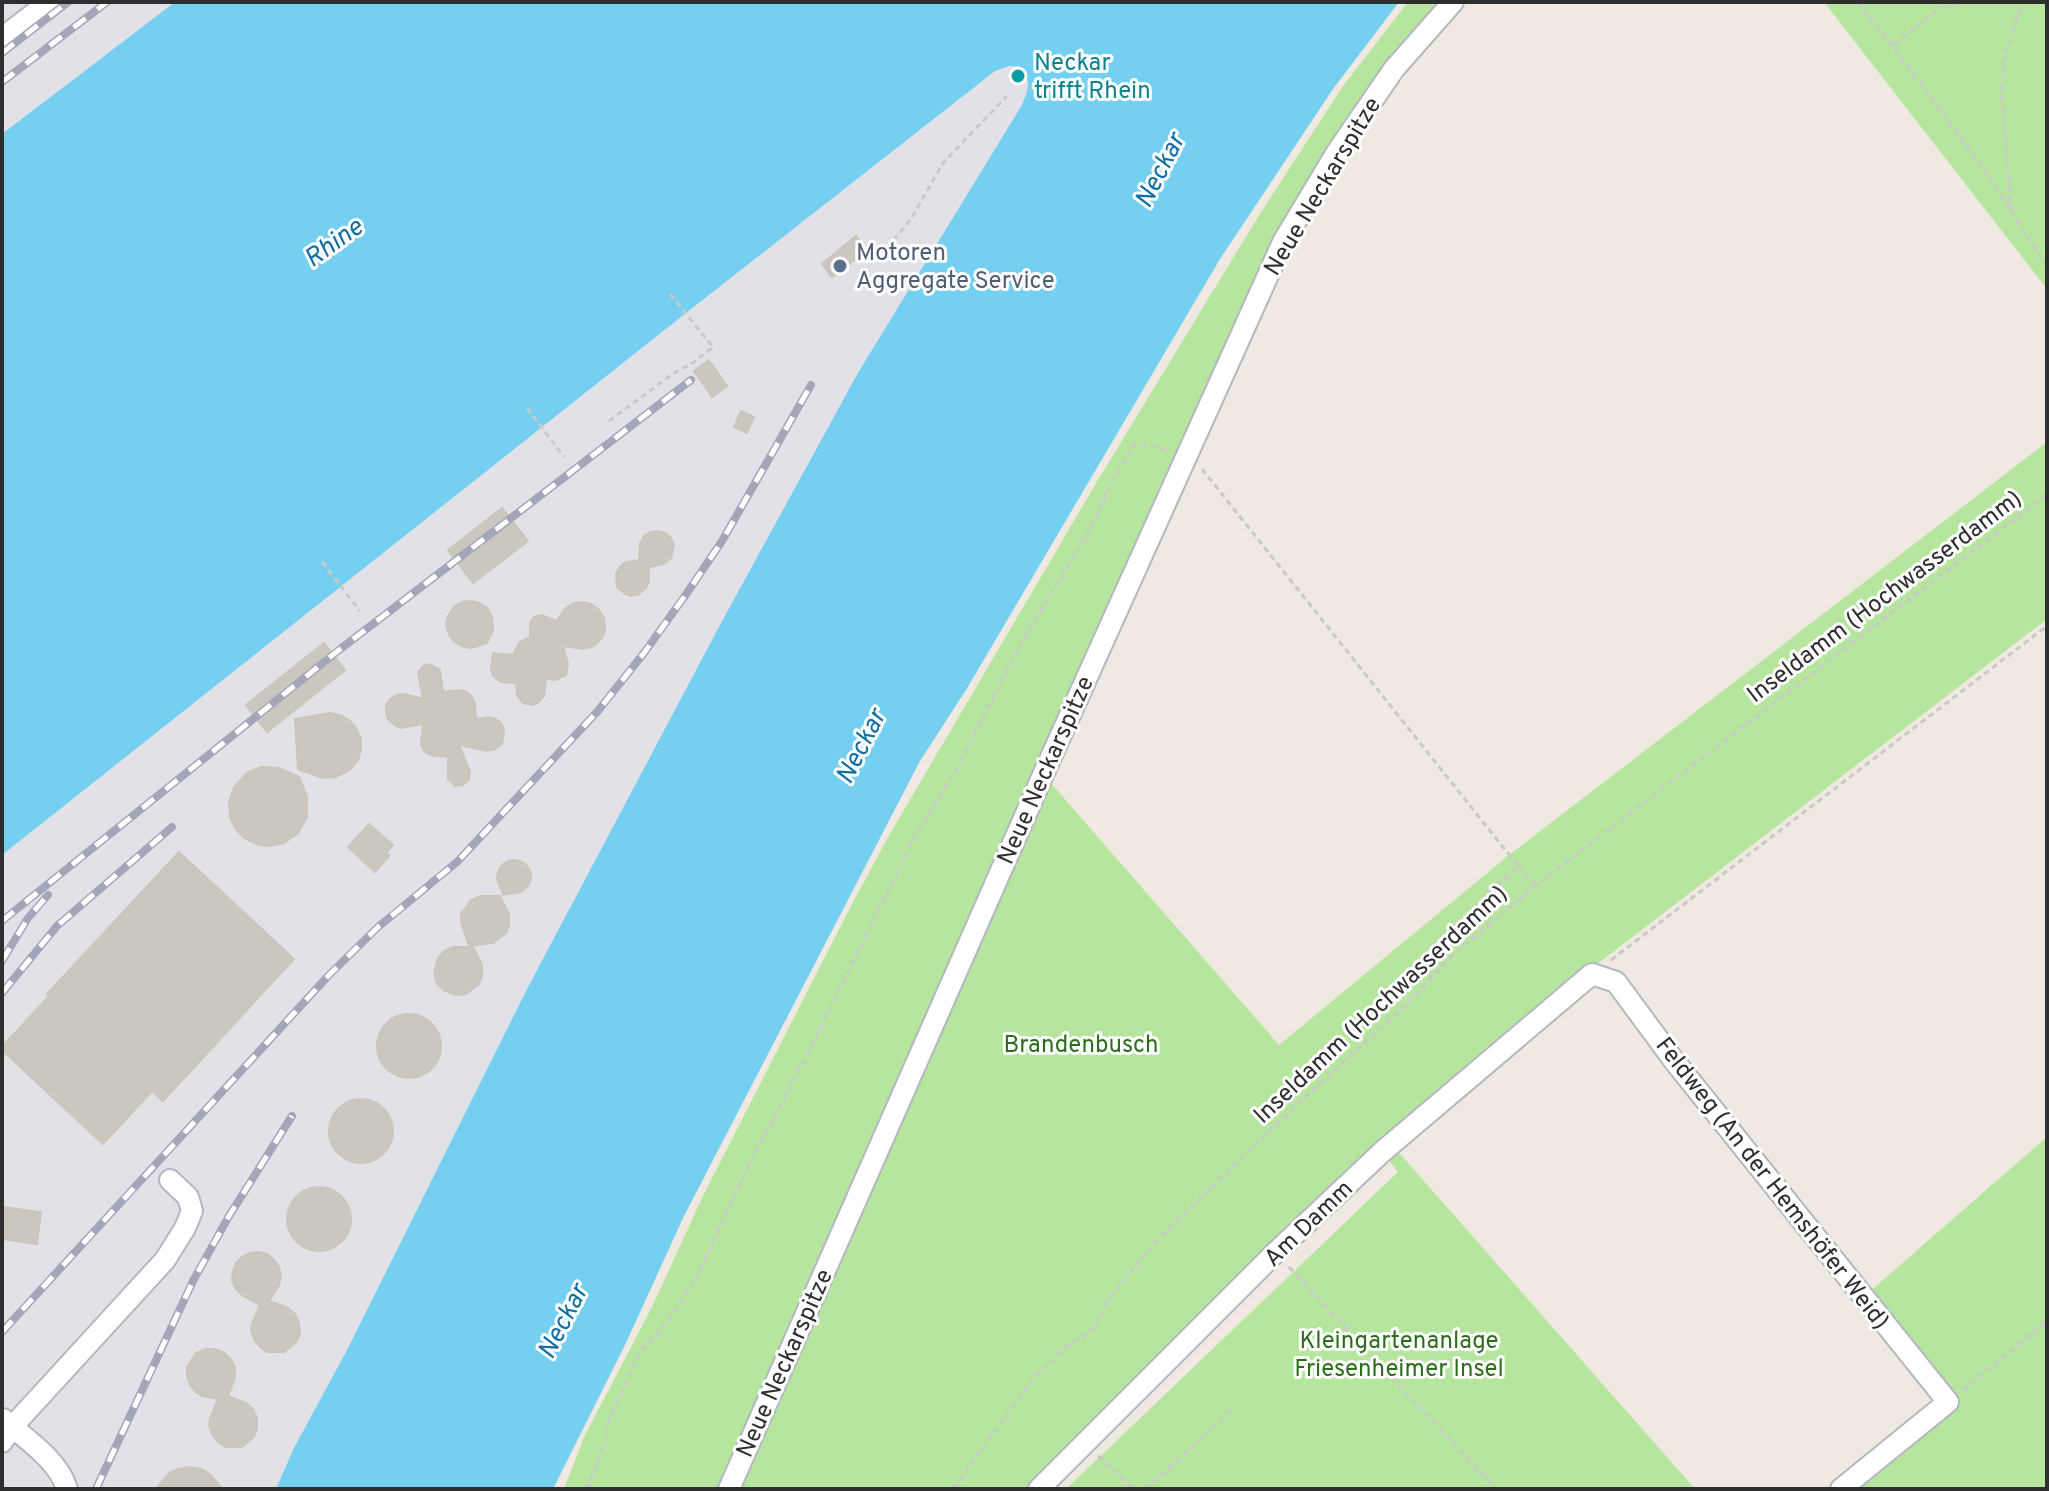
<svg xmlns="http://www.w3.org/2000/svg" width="2049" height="1491" font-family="Overpass,sans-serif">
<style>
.industrial{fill:#e3e1e8}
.green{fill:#b6e59e}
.water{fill:#75cff0}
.building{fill:#cbc7bf;stroke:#cbc5ba;stroke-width:2}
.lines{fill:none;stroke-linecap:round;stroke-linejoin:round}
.minor-casing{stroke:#b4b7c1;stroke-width:24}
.path{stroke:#c9c9c9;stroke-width:3;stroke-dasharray:6 4;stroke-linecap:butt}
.minor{stroke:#fff;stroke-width:20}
.rail-casing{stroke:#a3a6b8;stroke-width:8}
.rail{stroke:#fff;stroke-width:5;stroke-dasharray:15;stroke-linecap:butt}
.culture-dot{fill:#0f9aa8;stroke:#fff;stroke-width:3}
.service-dot{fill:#5c6f8a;stroke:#fff;stroke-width:3}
.labels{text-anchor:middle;stroke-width:6;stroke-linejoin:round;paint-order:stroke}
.culture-label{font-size:24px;fill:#0d838f;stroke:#fff;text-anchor:start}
.street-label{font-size:24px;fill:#2e2e2e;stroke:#fff}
.service-label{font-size:24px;fill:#4e5e75;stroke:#fff;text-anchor:start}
.park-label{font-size:24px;fill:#2c6e1b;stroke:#fff}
.water-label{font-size:26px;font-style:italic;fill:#0d6fa3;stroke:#fff}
</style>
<rect width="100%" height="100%" fill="#efe9e1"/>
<path class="industrial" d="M2,2H175L2,134Z
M1009,66L1022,67L1028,76V90L1022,105L859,371L721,623L527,989L347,1350L294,1448L276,1489H2V855L686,313L995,71Z"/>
<path class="green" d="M1408,2H1453L1283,242L1043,774L1279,1045L1509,855L2047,442V619L1592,968L1078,1436L1027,1489H564L584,1437L651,1309L703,1196L852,904L891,832L1098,480L1258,217L1343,86Z
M1824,2H2047V289Z
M2047,1137V1489H1850L1955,1403L1868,1293Z
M1394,1147L1695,1489H1066L1398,1172L1385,1155Z"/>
<path class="water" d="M175,2H1399L1333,89L1220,259L966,690L920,761L684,1216L625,1345L553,1489H276L294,1448L347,1350L527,989L721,623L859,371L1022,105C1028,90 1032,81 1021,67L1009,66L995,71L686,313L2,855V134Z"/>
<path class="building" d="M856,236L867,250L832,277L822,264Z
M709,360L727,386L712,397L694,371Z
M741,411L754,417L747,433L734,427Z
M502,508L528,541L473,583L448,550Z
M658,531L665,533L670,537L674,544L671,558L664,564L649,567V581L646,588L639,594L631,596L625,594L617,587L616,574L620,567L626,562L639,560L640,543L644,536L651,532Z
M472,601L479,603L488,609L492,617L493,630L487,643L471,648L464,647L454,642L449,635L446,624L448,616L454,607L462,602Z
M583,602L591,604L599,610L604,618L605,630L602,638L594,646L583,649L563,646L568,664L566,675L556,680L546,679L544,696L538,703L532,705L523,703L517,695L516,683L501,682L493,676L491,668L493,653L513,655L519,643L530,637V623L534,617L542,615L556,621L566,608L574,603Z
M324,643L345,670L267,732L246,705Z
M430,664L440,670L443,692L460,690L467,692L472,697L475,703L476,719L489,717L496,719L501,723L504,730L502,744L495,749L487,751L459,745L470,772L469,780L463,785L455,786L448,779V757L430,755L424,751L421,744L423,724L402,728L396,726L388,719L386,713V706L390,699L397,695L404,694L423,699L418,673L423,666Z
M329,713L340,715L350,721L356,728L361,739V750L358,760L351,769L336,777L323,778L298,769L295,719Z
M262,767L279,768L299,777L307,797V817L298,833L284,843L270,846L259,845L244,838L235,828L230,817L229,802L234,787L248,772Z
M369,824L393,845L386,853L389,856L375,872L348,847Z
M179,852L294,959L163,1101L152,1091L103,1144L2,1050V1047L49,996L47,994Z
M515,860L522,862L527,866L531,873V879L528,886L521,892L503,895L497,879L498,872L502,865L508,861Z
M480,896H500L509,914V925L506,933L493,943L469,946L461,922V914L471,900Z
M453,947H473L482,965V976L479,984L466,994L456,995L443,990L437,983L434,973L438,958L444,951Z
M377 1046a32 32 0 1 1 64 0a32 32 0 1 1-64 0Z
M329 1131a32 32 0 1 1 64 0a32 32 0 1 1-64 0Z
M287 1219a32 32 0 1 1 64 0a32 32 0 1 1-64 0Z
M2,1207L41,1212L37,1244L2,1239Z
M259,1252L267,1254L274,1260L279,1267L281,1276L279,1285L269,1301L288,1308L295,1314L299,1323L300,1334L296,1342L284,1352H268L261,1348L255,1341L251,1331L252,1324L260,1305L242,1295L236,1289L232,1281L233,1271L236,1263L242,1257L250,1253Z
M205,1349H215L223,1352L230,1358L235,1367V1378L228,1396L246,1403L253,1409L257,1418V1429L254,1437L242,1447H225L219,1443L213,1436L209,1426L210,1418L218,1399L202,1396L196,1392L190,1385L187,1375V1367L196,1353Z
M189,1467L201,1469L211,1475L222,1489H156L169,1473L178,1469Z"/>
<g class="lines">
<defs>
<path id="minor" d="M2,38L49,2
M3,1419C25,1439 58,1459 67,1489
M2,1442L12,1427L165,1260L185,1228L192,1211L188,1197L170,1180
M729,1489L1043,775L1283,242L1337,152L1394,69L1453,2
M1039,1489L1276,1252L1382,1152L1592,974L1616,982L1675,1062L1948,1402L1841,1489"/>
</defs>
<use href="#minor" class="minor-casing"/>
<path class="path" d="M1857,2C1926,85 1989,175 2047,267
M1894,45L1938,9L1960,2
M2011,211L2002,93L2004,60L2022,2
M887,248L911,219L943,163L1007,96
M527,408L564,457
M609,421L671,375L694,362L713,347L670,294
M1202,469L1518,866L1432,948L1429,980
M322,562L360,611
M1518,866L1535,886
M1611,960L2047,626
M1289,1267L1496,1489
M1963,1390L2047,1321
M1098,1456L1134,1489
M587,1489L606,1438L609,1419L641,1350L660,1331L692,1286L751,1161L809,1051L913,840L958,766L1029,629L1090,530L1110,485L1134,444L1171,450
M953,1489L1033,1379L1067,1346L1088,1333L1098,1321L1110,1297L1158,1239L1288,1113L1410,1001L1452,956L1535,886L2047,494
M1146,1489L1235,1407"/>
<use href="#minor" class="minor"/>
<defs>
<path id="rail" d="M2,53L68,2
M2,82L107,2
M2,921L339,650L691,380
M2,961L28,918L48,895
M2,993L57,926L172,827
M2,1332L329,975L378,927L457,862L597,712L644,653L687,593L722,541L811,385
M96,1489L193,1281L229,1216L292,1116"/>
</defs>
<use href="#rail" class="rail-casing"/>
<use href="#rail" class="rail"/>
</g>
<circle class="culture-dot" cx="1018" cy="76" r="8"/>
<circle class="service-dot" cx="840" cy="266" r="8"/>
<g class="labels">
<g class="culture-label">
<text x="1034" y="70">Neckar<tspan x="1034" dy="28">trifft Rhein</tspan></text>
</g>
<g class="street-label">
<text transform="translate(1322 186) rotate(-59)" y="8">Neue Neckarspitze</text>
<text transform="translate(1884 596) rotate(-37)" y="8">Inseldamm (Hochwasserdamm)</text>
<text transform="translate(1045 770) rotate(-66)" y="8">Neue Neckarspitze</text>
<text transform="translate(1380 1004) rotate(-43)" y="8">Inseldamm (Hochwasserdamm)</text>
<text transform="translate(1773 1183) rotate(52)" y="8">Feldweg (An der Hemshöfer Weid)</text>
<text transform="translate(1308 1223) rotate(-44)" y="8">Am Damm</text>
<text transform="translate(784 1363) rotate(-66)" y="8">Neue Neckarspitze</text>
</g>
<g class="service-label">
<text x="856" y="260">Motoren<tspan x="856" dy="28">Aggregate Service</tspan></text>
</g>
<g class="park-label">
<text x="1081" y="1052">Brandenbusch</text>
<text x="1399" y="1348">Kleingartenanlage<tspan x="1399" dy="28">Friesenheimer Insel</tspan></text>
</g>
<g class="water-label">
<text transform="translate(1159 170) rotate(-63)" y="9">Neckar</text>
<text transform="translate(333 242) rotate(-36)" y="9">Rhine</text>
<text transform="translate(860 746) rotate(-63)" y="9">Neckar</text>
<text transform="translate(562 1321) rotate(-63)" y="9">Neckar</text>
</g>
</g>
<rect width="2049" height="1491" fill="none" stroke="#2e2e2e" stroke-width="8"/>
</svg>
